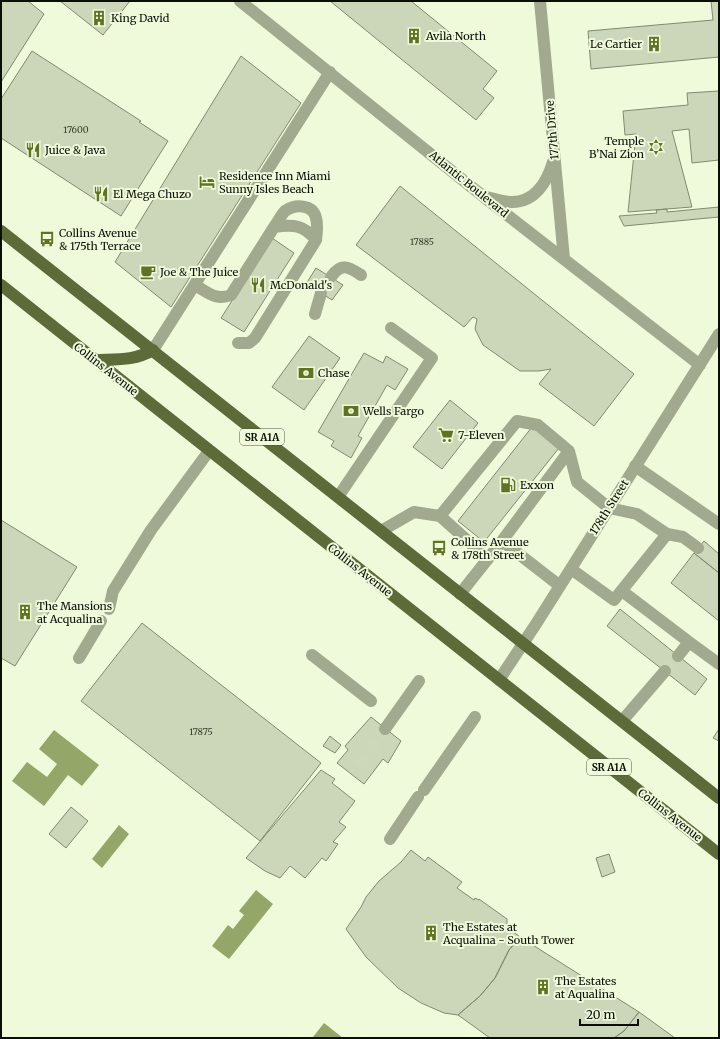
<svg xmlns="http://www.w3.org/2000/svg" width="720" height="1039" font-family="Merriweather,serif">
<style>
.water{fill:#94a668}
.building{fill:#ccd6b8;stroke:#818a6e}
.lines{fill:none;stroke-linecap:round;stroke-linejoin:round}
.minor-tunnel{stroke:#cdd7bb;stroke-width:12;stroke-dasharray:12 6;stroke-linecap:butt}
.minor{stroke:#a1a98e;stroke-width:12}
.major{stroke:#5d6b39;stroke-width:12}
.labels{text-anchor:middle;stroke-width:4;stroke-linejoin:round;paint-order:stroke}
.number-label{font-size:9px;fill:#3b4032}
.shield{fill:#effadb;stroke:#4f5545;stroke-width:1}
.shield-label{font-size:10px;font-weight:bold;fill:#0b0e05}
.poi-label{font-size:11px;fill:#0b0e05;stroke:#effadb;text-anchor:start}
.street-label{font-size:11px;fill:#0b0e05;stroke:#effadb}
</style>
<rect width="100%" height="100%" fill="#effadb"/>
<path class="water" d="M54,730L99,765L82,786L68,775L44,806L12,781L27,762L47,777L57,764L39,749Z
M119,825L129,834L102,868L92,859Z
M256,890L273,904L229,959L212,946L228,925L233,929L244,915L239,911Z
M324,1023L343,1038H314L313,1037Z"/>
<path class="building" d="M1,1H28L44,14L1,82Z
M60,1H130L103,35Z
M330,1H411L497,71L483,89L494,98L476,120Z
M711,1H719V57L591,69L588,31L713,20Z
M32,51L141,121L139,122L168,141L121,216L1,138V99Z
M241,56L301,103L171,307L115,262Z
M719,91V160L692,163L689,129L672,131L692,207L628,212L636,134L625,135L623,111L688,105L687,93Z
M400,186L634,374L594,426L539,384L551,369L539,371H520L483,345L475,329L477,319L473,317L464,327L356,245Z
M719,207V217L624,226L619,216L657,213L656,210L667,209V212Z
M272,238L294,253L244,332L221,318Z
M316,268L343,285L332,300L306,284Z
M309,336L340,358L304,410L272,387Z
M364,353L383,363L386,356L408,369L395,390L387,385L358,436L362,438L351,458L331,446L334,441L318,432Z
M450,400L478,423L442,469L413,447Z
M532,427L559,448L484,542L458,521Z
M1,520L77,567L15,666L1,658Z
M704,541L719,554V573L694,553Z
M694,553L719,573V621L671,583Z
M620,609L707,679L695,695L607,626Z
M142,623L321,763L260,841L81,701Z
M371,717L401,741L388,763L383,759L364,784L337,763L348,750L345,746Z
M719,729V741L713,738Z
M330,736L341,745L335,753L323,746Z
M321,770L335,779L332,783L355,801L339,822L346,827L333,842L338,844L326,861L322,858L305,878L290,866L280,878L265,871L246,858Z
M71,807L88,821L66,848L49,834Z
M411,850L425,861L428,857L462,882L457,888L474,900L475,898L479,900V899L507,919V927L520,937L509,950L495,978L480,996L458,1015L444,1013L421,1003L398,988L366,957L346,929L361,907L366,897L379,881L401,862Z
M609,854L615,872L602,877L596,858Z
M520,937L639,1012L624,1031L614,1038H490L458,1015L480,996L495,978L509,950Z
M639,1012L675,1038H614L624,1031Z"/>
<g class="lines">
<path class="minor-tunnel" d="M321,293L331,277
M698,548L719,564
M665,671L678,656
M359,766L385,729"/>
<path class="minor" d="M240,1L484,197L700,365
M540,1L564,259
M487,197C495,199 503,202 512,202C535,202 547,182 553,162
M274,227C278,222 281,215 285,211C295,204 313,204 316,218C318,225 317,233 316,240
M331,277C341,263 348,266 361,275
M195,285C207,292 216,301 231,295L274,227C293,224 304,225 316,240L255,338L249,343H238
M315,314L321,293
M153,350L330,72
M635,466L719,524
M338,497L432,358L391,328
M440,516L517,421L538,425L569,451L577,482L609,508L637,514L667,534L614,600L571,569
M381,531L414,512L440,516L488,559
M667,534L683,537L698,548
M502,541L560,586
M622,591L689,642L678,656
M460,594L502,541L569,451
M109,609L113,591L151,530L209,451
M689,642L719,664
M312,655L371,701
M79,658L101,621
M499,680L536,624L719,334
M622,721L665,671
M385,729L419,681
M424,790L475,717
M390,839L418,797"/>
<path class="major" d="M1,231L719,798
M1,285L719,854
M95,360C117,359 134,361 153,350"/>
</g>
<defs>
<symbol id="building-bare" viewBox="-9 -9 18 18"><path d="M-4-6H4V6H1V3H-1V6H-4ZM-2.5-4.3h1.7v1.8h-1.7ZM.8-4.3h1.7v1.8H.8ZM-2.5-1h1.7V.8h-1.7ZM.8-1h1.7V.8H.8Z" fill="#5f7322" stroke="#effadb" stroke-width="2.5" paint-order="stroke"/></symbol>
<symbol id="synagogue-bare" viewBox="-9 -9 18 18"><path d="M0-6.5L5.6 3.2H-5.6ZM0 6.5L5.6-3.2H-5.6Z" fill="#5f7322" stroke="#effadb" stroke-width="2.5" paint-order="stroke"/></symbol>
<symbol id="restaurant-bare" viewBox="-9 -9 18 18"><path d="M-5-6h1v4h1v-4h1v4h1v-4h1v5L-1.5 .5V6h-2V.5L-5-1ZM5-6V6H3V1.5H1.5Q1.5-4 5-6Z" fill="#5f7322" stroke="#effadb" stroke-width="2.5" paint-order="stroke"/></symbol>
<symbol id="hotel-bare" viewBox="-9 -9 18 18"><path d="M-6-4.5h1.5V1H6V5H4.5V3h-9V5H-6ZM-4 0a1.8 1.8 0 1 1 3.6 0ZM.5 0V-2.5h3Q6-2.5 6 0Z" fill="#5f7322" stroke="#effadb" stroke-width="2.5" paint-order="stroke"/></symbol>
<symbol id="bus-bare" viewBox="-9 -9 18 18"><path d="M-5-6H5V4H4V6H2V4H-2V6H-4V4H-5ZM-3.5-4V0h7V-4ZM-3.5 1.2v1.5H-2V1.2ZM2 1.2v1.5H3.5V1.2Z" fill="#5f7322" stroke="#effadb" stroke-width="2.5" paint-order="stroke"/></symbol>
<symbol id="cafe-bare" viewBox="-9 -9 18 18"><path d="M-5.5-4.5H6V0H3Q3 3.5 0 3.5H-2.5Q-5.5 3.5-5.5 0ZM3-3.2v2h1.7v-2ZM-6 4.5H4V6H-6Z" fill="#5f7322" stroke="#effadb" stroke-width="2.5" paint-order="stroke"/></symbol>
<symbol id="bank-bare" viewBox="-9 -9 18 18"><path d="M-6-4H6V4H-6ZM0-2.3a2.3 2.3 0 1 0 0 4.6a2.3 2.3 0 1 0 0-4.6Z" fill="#5f7322" stroke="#effadb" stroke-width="2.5" paint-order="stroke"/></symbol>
<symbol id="supermarket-bare" viewBox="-9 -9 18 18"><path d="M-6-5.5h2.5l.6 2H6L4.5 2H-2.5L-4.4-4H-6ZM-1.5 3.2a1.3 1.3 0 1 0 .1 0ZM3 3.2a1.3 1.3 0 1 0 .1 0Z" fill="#5f7322" stroke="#effadb" stroke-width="2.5" paint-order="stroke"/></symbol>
<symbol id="fuel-bare" viewBox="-9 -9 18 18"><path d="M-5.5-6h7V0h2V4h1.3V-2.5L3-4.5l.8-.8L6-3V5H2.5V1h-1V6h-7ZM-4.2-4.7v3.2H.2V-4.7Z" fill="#5f7322" stroke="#effadb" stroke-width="2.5" paint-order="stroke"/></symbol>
</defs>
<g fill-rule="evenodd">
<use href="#building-bare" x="88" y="7" width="22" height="22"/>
<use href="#building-bare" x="403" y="25" width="22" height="22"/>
<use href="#building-bare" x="643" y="33" width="22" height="22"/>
<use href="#synagogue-bare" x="645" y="136" width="22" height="22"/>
<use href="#restaurant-bare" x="22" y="139" width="22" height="22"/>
<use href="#hotel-bare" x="196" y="171" width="22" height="22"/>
<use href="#restaurant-bare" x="90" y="183" width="22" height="22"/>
<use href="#bus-bare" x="36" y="228" width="22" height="22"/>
<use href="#cafe-bare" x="137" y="261" width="22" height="22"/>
<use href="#restaurant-bare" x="247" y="274" width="22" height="22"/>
<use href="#bank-bare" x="295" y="362" width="22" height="22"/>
<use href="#bank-bare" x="340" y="400" width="22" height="22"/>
<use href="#supermarket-bare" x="435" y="424" width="22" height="22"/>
<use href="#fuel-bare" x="497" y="474" width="22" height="22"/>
<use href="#bus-bare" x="428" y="537" width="22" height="22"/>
<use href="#building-bare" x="14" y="601" width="22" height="22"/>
<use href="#building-bare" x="420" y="922" width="22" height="22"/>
<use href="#building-bare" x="532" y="976" width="22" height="22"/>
</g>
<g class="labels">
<g class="number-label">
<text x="76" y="133">17600</text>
<text x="422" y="245">17885</text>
<text x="201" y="735">17875</text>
</g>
<g class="shield">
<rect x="240" y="429" width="44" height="16" rx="3"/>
<rect x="587" y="759" width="44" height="16" rx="3"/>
</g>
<g class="shield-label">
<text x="262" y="441">SR A1A</text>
<text x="609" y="771">SR A1A</text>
</g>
<g class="poi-label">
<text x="111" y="22">King David</text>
<text x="426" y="40">Avila North</text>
<text x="642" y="48" text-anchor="end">Le Cartier</text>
<text x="644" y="145" text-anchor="end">Temple<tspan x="644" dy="13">B’Nai Zion</tspan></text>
<text x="45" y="154">Juice &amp; Java</text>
<text x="219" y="180">Residence Inn Miami<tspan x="219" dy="13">Sunny Isles Beach</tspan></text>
<text x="113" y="198">El Mega Chuzo</text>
<text x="59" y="237">Collins Avenue<tspan x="59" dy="13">&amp; 175th Terrace</tspan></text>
<text x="160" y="276">Joe &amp; The Juice</text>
<text x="270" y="289">McDonald's</text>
<text x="318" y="377">Chase</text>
<text x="363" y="415">Wells Fargo</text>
<text x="458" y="439">7-Eleven</text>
<text x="520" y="489">Exxon</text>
<text x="451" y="546">Collins Avenue<tspan x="451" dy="13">&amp; 178th Street</tspan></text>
<text x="37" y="610">The Mansions<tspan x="37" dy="13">at Acqualina</tspan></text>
<text x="443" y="931">The Estates at<tspan x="443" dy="13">Acqualina - South Tower</tspan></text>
<text x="555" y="985">The Estates<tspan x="555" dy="13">at Aqualina</tspan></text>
</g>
<g class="street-label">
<text transform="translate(552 130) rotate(-95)" y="4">177th Drive</text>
<text transform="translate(469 184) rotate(39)" y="4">Atlantic Boulevard</text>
<text transform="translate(106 369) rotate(38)" y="4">Collins Avenue</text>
<text transform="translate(609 507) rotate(-58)" y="4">178th Street</text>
<text transform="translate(360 570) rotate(38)" y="4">Collins Avenue</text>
<text transform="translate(670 815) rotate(38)" y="4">Collins Avenue</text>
</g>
</g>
<rect width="720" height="1039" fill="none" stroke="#0b0e05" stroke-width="4"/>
<path d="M580 1019v6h58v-6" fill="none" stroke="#0b0e05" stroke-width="2"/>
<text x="586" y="1019" font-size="12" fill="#0b0e05" stroke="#effadb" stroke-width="3" paint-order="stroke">20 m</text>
</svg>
